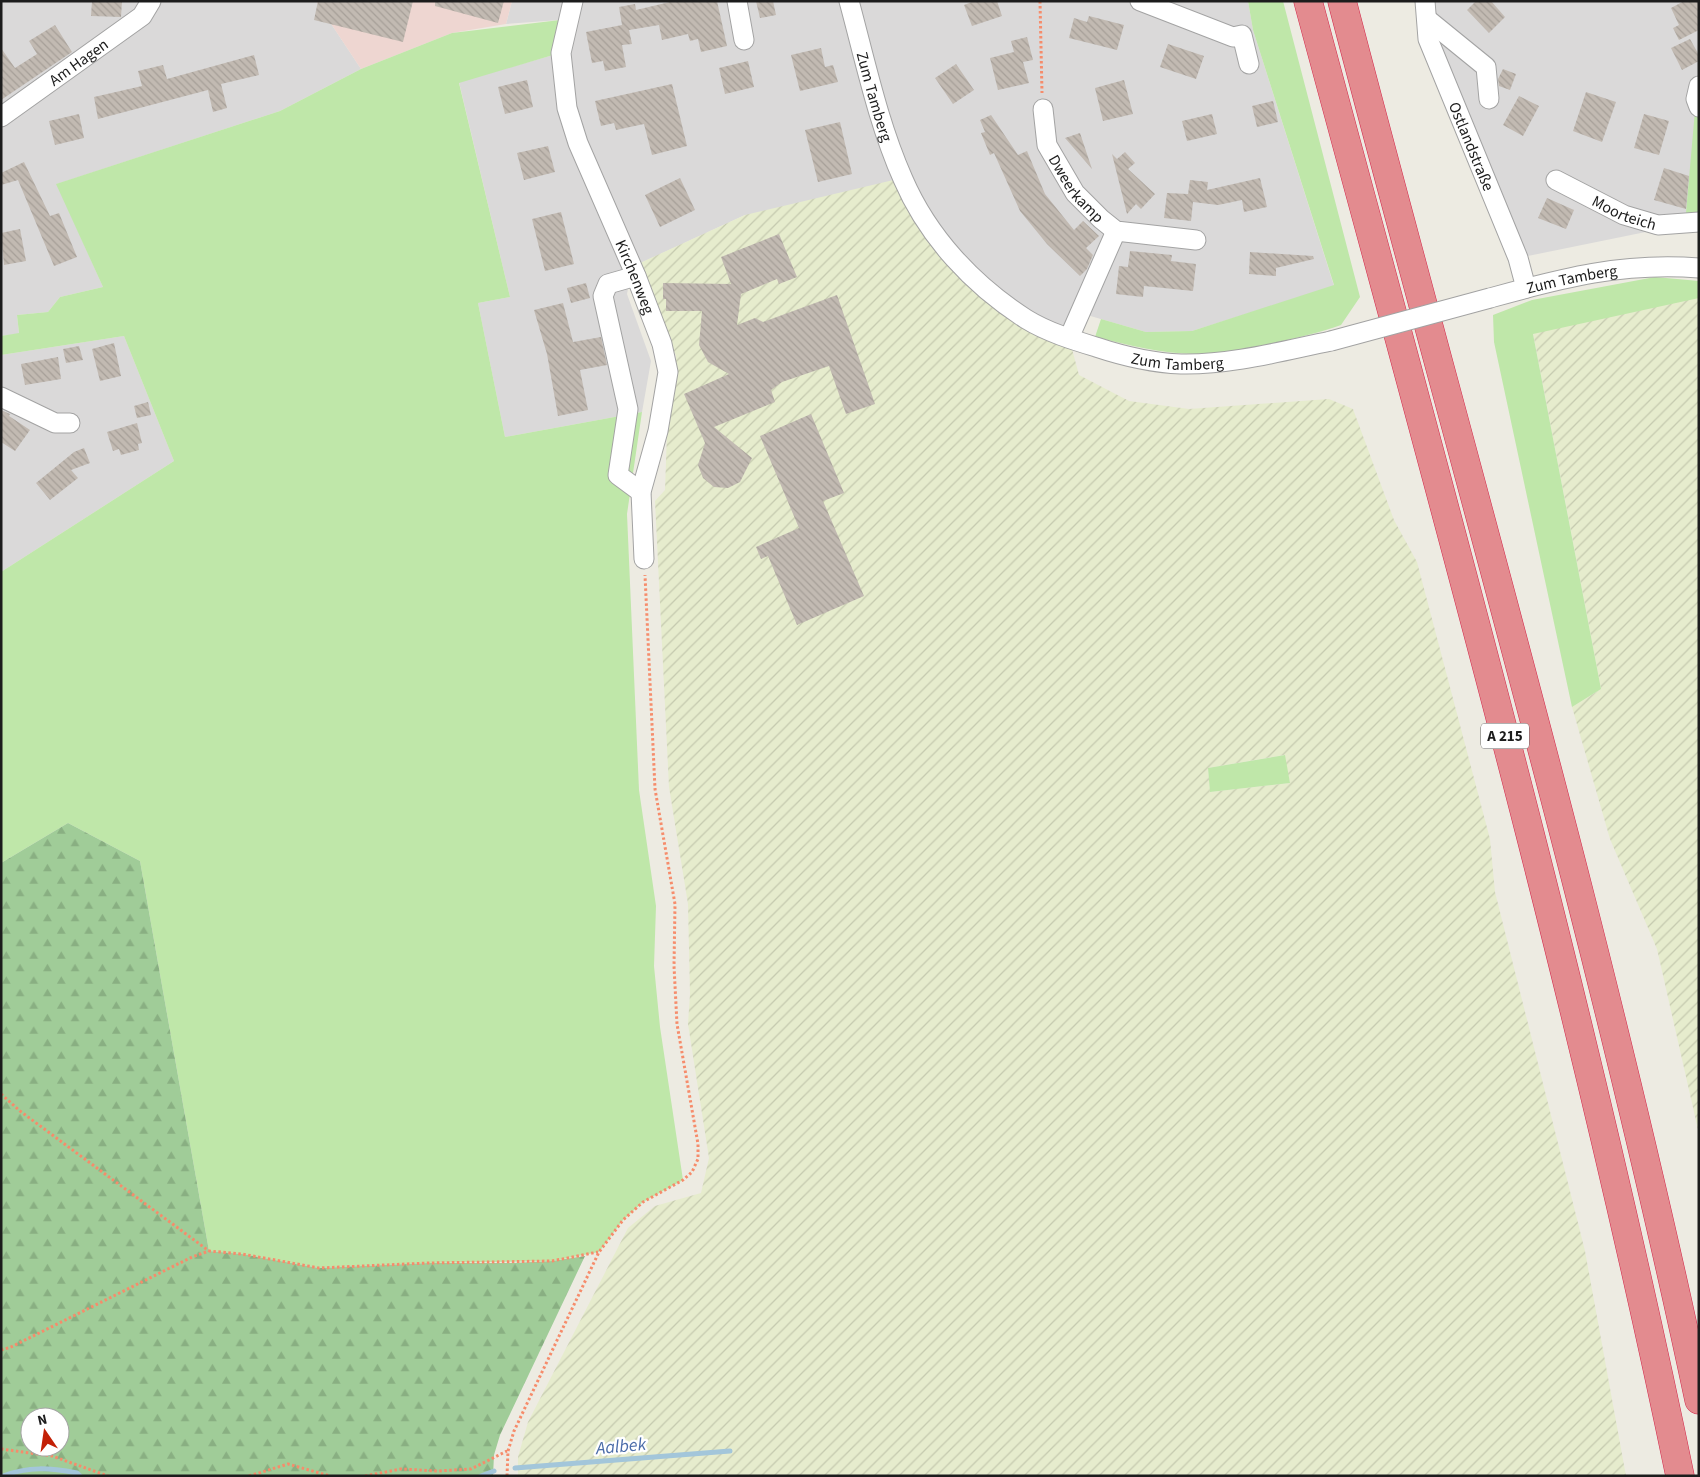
<svg xmlns="http://www.w3.org/2000/svg" width="1700" height="1477" font-family="'Source Sans 3',sans-serif">
<style>
.residential{fill:#dad9d9}
.commercial{fill:#eed6d1}
.farmland{fill:url(#farmland-furrows);fill-rule:evenodd}
.grass{fill:#bfe7a9}
.forest{fill:url(#forest-firs);fill-rule:evenodd}
.lines{fill:none;stroke-linecap:round;stroke-linejoin:round}
.stream{stroke:#a3c6da;stroke-width:5}
.building{fill:url(#building-back-hatch)}
.minor-casing{stroke:#a3a3a3;stroke-width:21}
.highway-casing{stroke:#d2284b;stroke-width:29}
.path{stroke:#f68c6b;stroke-width:3;stroke-dasharray:2.5 2.5;stroke-linecap:butt}
.minor{stroke:#fff;stroke-width:19}
.highway{stroke:#e38b8f;stroke-width:28}
.minor-bridge-casing{stroke:#a3a3a3;stroke-width:21;stroke-linecap:butt}
.minor-bridge{stroke:#fff;stroke-width:19}
.labels{text-anchor:middle;stroke-width:4.5;stroke-linejoin:round;paint-order:stroke}
.shield{fill:#fff;stroke:#606060;stroke-width:1}
.shield-label{font-size:15px;font-weight:bold;fill:#1c1c1c}
.street-label{font-size:16px;fill:#1c1c1c;stroke:#fff}
.water-label{font-size:18px;font-style:italic;fill:#4c6da9;stroke:#fff}
</style>
<defs>
<pattern id="farmland-furrows" width="10" height="10" patternUnits="userSpaceOnUse" patternTransform="scale(1.25)"><rect width="10" height="10" fill="#e6eccd"/><path d="M-1 1l2-2M0 10L10 0M9 11l2-2" fill="none" stroke="#c5caaf"/></pattern>
<pattern id="forest-firs" width="22" height="20" patternUnits="userSpaceOnUse" patternTransform="scale(1.25)"><rect width="22" height="20" fill="#a0cc98"/><path d="M5 1l3.5 6h-7zM16 11l3.5 6h-7z" fill="#89af82"/></pattern>
<pattern id="building-back-hatch" width="6" height="6" patternUnits="userSpaceOnUse" patternTransform="scale(1.25)"><rect width="6" height="6" fill="#c2bab2"/><path d="M-1 5l2 2M0 0l6 6M5-1l2 2" fill="none" stroke="#a69f98"/></pattern>
</defs>
<rect width="100%" height="100%" fill="#edebe2"/>
<path class="residential" d="M1,1H316L361,69L280,111L57,184L103,287L60,297L48,312L17,315L19,334L1,336Z
M512,1H1248L1253,30L1334,286L1192,331L1146,332L1080,313L1069,338L745,215L632,267L627,294L651,361L642,412L505,437L478,303L510,297L459,82L553,55L560,20L506,24Z
M1431,1H1699V107L1685,224L1518,258L1428,39Z
M124,336L174,461L1,572V355Z"/>
<path class="commercial" d="M316,1H512L506,24L452,33L361,69Z"/>
<path class="farmland" d="M902,178L952,256L1069,338L1079,375L1129,401L1189,409L1329,399L1353,409L1394,520L1417,562L1490,839L1495,892L1585,1251L1626,1476H518V1457L528,1422L628,1228L655,1206L701,1193L709,1158L688,1024L690,994L688,904L669,787L655,501L665,490L667,433L676,356L640,263L745,215ZM1284,755L1290,783L1210,792L1208,768Z
M1692,298H1699V1134L1657,949L1610,839L1572,707L1601,689L1533,333Z"/>
<path class="grass" d="M1248,1H1283L1360,297L1341,325C1304,338 1236,353 1197,354C1162,354 1129,345 1095,337L1101,319L1146,332L1192,331L1334,285L1253,30Z
M560,20L553,55L459,83L510,297L478,303L505,437L642,412L627,514L639,790L656,906L654,966L660,1027L683,1180L643,1202L623,1220L599,1252L552,1261L428,1263L319,1268L242,1254L209,1251L140,861L68,823L1,863V572L174,461L124,336L1,355V336L19,333L17,315L48,312L60,297L103,287L56,184L280,111L361,69L452,33Z
M1696,99L1699,107V222L1685,224Z
M1655,277L1699,281V298L1533,334L1601,689L1572,707L1494,342L1493,315L1532,300Z
M1285,755L1290,783L1210,792L1208,768Z"/>
<path class="forest" d="M68,823L140,861L209,1251L242,1254L319,1268L428,1263H514L552,1261L585,1256L500,1435L494,1455L493,1476H1V863ZM30,1417H60V1447H30Z"/>
<g class="lines">
<path class="stream" d="M515,1468L730,1451
M3,1476C29,1466 50,1468 77,1473L80,1476
M481,1476L494,1471"/>
</g>
<path class="building" d="M92,1H122L121,17L91,16Z
M318,1H413L403,42L314,20Z
M435,1H504L498,23L435,6Z
M674,1H717L727,46L701,52L698,39L690,41L688,34L662,40L659,25L629,30L632,44L622,45L626,67L605,71L603,61L592,63L586,32L622,25L619,7L635,4L636,10Z
M756,1H773L776,15L760,18Z
M974,1H997L1002,16L972,26L964,5Z
M1476,1H1491L1505,17L1489,33L1467,10Z
M1684,1H1699V30L1679,40L1673,28L1679,25L1671,8Z
M1089,16L1124,25L1117,50L1069,38L1074,18L1087,22Z
M55,25L72,52L1,100V48L15,68L37,54L29,41Z
M1027,37L1033,60L1023,62L1029,83L998,90L990,58L1014,52L1011,41Z
M1690,39L1699,55V61L1682,70L1671,48Z
M1168,44L1204,56L1196,79L1160,67Z
M821,48L825,67L833,65L838,82L800,91L791,55Z
M254,55L259,75L221,84L227,108L213,112L208,90L98,119L94,97L142,86L138,71L163,65L167,79Z
M748,61L754,87L725,94L719,68Z
M956,64L974,90L953,104L935,78Z
M1503,69L1516,74L1510,90L1499,86L1498,79Z
M527,80L533,107L505,114L498,87Z
M1124,80L1133,114L1103,121L1095,88Z
M672,84L687,146L652,155L644,124L616,130L614,123L601,126L595,101Z
M1586,92L1616,102L1602,142L1573,131Z
M1519,96L1539,106L1523,136L1503,125Z
M1273,101L1278,122L1257,127L1252,106Z
M79,114L84,138L55,145L49,121Z
M1212,114L1217,134L1187,141L1182,121Z
M1644,114L1669,121L1659,155L1634,148Z
M991,115L1018,155L1027,151L1045,194L1074,230L1083,221L1099,236L1086,248L1093,255L1087,269L1080,276L1047,244L1020,211L994,153L990,155L981,133L985,132L980,120Z
M840,122L852,174L818,182L805,130Z
M1080,133L1092,169L1065,138Z
M548,146L555,172L524,180L517,153Z
M1125,152L1135,163L1128,169L1155,194L1141,209L1136,204L1127,214L1112,154L1117,159Z
M24,162L50,216L59,213L77,257L54,266L18,180L1,185V173Z
M1664,168L1689,176L1686,209L1654,200Z
M680,178L695,210L660,227L645,195Z
M1260,178L1267,207L1244,212L1242,200L1218,205L1193,202L1191,221L1164,218L1167,193L1188,194L1190,180L1208,182L1207,190Z
M1547,198L1574,210L1566,229L1538,218Z
M561,212L574,264L545,271L532,219Z
M20,229L26,261L4,265L1,233Z
M779,234L797,277L779,284L777,279L741,294L737,325L755,318L763,322L837,295L875,404L846,414L829,366L782,382L771,390L775,402L714,427L752,458L740,482L728,488L714,487L703,478L698,465L705,443L684,394L729,374L708,362L699,345L702,311H666V299H663V283L731,284L721,257Z
M1130,251L1172,255L1171,261L1196,264L1193,291L1144,286L1143,297L1116,294L1119,266L1128,267Z
M1250,252L1313,256L1314,259L1276,268V276L1249,274Z
M586,283L590,298L571,303L567,288Z
M563,303L573,342L601,337L607,365L580,370L588,410L558,416L547,354L534,310Z
M114,343L121,376L100,381L92,349Z
M79,346L83,360L66,363L63,349Z
M58,357L61,379L25,385L21,364Z
M148,402L151,415L137,418L134,406Z
M1,410L10,414L9,416L30,430L15,451L1,442Z
M811,414L844,493L823,501L864,596L797,625L768,556L761,559L756,547L799,528L760,436Z
M137,423L142,443L138,444L139,450L121,455L119,449L113,451L107,432Z
M84,448L90,463L71,470L78,478L50,500L36,483L74,452Z"/>
<g class="lines">
<defs>
<g id="minor">
<path id="s1" d="M573,1L561,53L567,108L578,143L636,276L662,344L668,372L658,431L641,492L644,559"/>
<path d="M737,1L744,40"/>
<path id="s2" d="M849,1C865,60 878,123 903,179C928,237 973,285 1026,319C1047,332 1073,340 1096,347C1123,356 1153,363 1181,364C1232,365 1282,351 1331,341"/>
<path d="M1140,1L1233,37L1242,35L1249,64"/>
<path id="s3" d="M1425,1L1428,39L1518,258L1526,288"/>
<path d="M1427,19L1486,67L1489,99"/>
<path d="M1699,86L1696,99L1699,107"/>
<path id="s4" d="M1043,109L1047,145L1075,193L1101,219L1116,231L1196,240"/>
<path id="s5" d="M1,117L142,16L151,1"/>
<path id="s6" d="M1556,180L1624,215L1658,225L1699,222"/>
<path d="M636,276L608,284L603,296L628,409L618,475L641,492"/>
<path id="s7" d="M1490,298C1562,278 1623,262 1699,268"/>
<path d="M1069,338L1116,231"/>
<path d="M1,397L55,423H70"/>
</g>
<path id="highway" d="M1308,1C1440,491 1577,979 1680,1476
M1342,1C1464,467 1599,929 1699,1400"/>
</defs>
<use href="#minor" class="minor-casing"/>
<use href="#highway" class="highway-casing"/>
<path class="path" d="M1040,1L1042,93
M1,1094L20,1111L209,1251
M1,1350L11,1347L192,1257L209,1251L242,1254L319,1268L428,1263L552,1261L598,1252
M1,1449L52,1456L108,1476
M249,1476L288,1464L330,1476
M365,1476L401,1469L438,1471L471,1469L507,1451
M507,1476L508,1451L514,1431L599,1252L623,1220L643,1202L683,1180L692,1172L698,1159V1144L677,1024L674,966L675,904L655,789L645,575"/>
<use href="#minor" class="minor"/>
<use href="#highway" class="highway"/>
<defs>
<path id="minor-bridge" d="M1331,341L1490,298"/>
</defs>
<use href="#minor-bridge" class="minor-bridge-casing"/>
<use href="#minor-bridge" class="minor-bridge"/>
</g>
<g class="labels">
<rect class="shield" x="1481" y="723.5" width="48" height="25" rx="4"/>
<g class="shield-label">
<text x="1505" y="741">A 215</text>
</g>
<g class="street-label">
<text dy="6" stroke="none"><textPath href="#s5" startOffset="95">Am Hagen</textPath></text>
<text dy="6" stroke="none"><textPath href="#s2" startOffset="99">Zum Tamberg</textPath></text>
<text dy="6" stroke="none"><textPath href="#s3" startOffset="154">Ostlandstraße</textPath></text>
<text dy="6" stroke="none"><textPath href="#s4" startOffset="89">Dweerkamp</textPath></text>
<text dy="6" stroke="none"><textPath href="#s6" startOffset="76">Moorteich</textPath></text>
<text dy="6" stroke="none"><textPath href="#s1" startOffset="291">Kirchenweg</textPath></text>
<text dy="6" stroke="none"><textPath href="#s7" startOffset="84">Zum Tamberg</textPath></text>
<text dy="6" stroke="none"><textPath href="#s2" startOffset="534">Zum Tamberg</textPath></text>
</g>
<g class="water-label">
<text transform="translate(621 1446) rotate(-5)" y="6">Aalbek</text>
</g>
</g>
<rect width="1700" height="1477" fill="none" stroke="#1c1c1c" stroke-width="5"/>
<g transform="translate(45 1432) rotate(347)"><circle r="24" fill="#ffffff" stroke="#a4a4a4"/>
<path d="M0-4L9 19L0 12L-9 19Z" fill="#c32006"/>
<text y="-8" font-size="14" font-weight="bold" text-anchor="middle" fill="#1c1c1c">N</text>
</g>
</svg>
